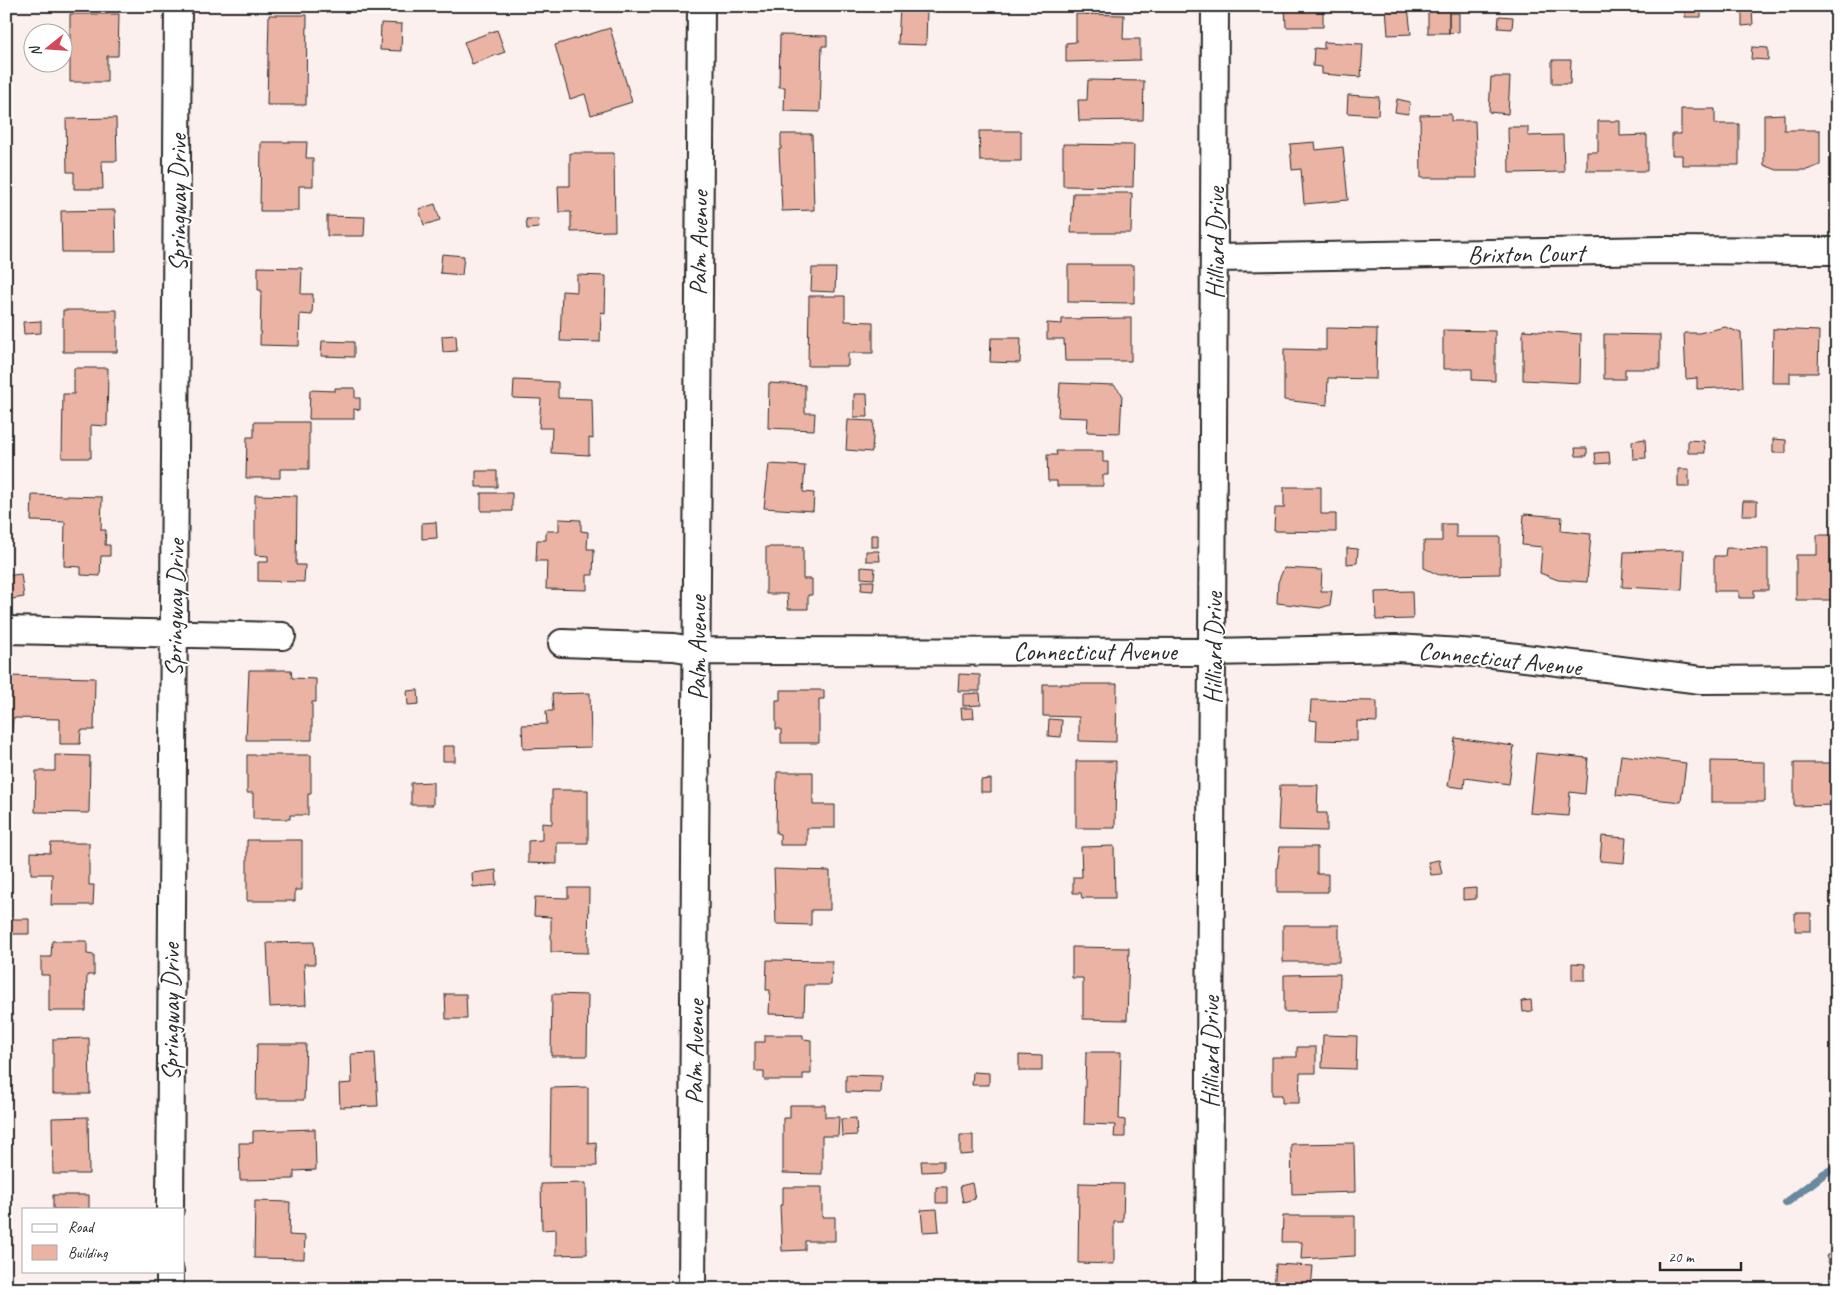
<svg xmlns="http://www.w3.org/2000/svg" width="1843" height="1295" font-family="Caveat,sans-serif">
<style>
.lines{fill:none;stroke-linecap:round;stroke-linejoin:round}
.stream{stroke:#6989a1;stroke-width:8}
.building{fill:#ebb3a3;stroke:#2b2b2b}
.street-casing{stroke:#2b2b2b;stroke-width:30}
.street{stroke:#fff;stroke-width:26}
.labels{text-anchor:middle;stroke-width:4;stroke-linejoin:round;paint-order:stroke}
.street-label{font-size:25px;fill:#2b2b2b;stroke:#fff}
</style>
<rect width="100%" height="100%" fill="#fbf0ed"/>
<filter id="ink" filterUnits="userSpaceOnUse"><feTurbulence type="fractalNoise" baseFrequency=".02" numOctaves="2"/><feDisplacementMap in="SourceGraphic" scale="10" xChannelSelector="R" yChannelSelector="G"/><feConvolveMatrix kernelMatrix="1 2 1 2 8 2 1 2 1" color-interpolation-filters="sRGB"/></filter>
<g filter="url(#ink)">
<g class="lines">
<path class="stream" d="M1786,1203L1825,1173L1837,1167"/>
</g>
<path class="building" d="M900,6L927,7L926,45L898,44Z
M1285,6H1323V27H1286Z
M1408,6L1411,34L1388,35L1386,8Z
M1685,6H1701V17H1685Z
M1742,9L1752,10L1753,25L1742,26Z
M1428,10H1449V33H1428Z
M1449,13H1459V32L1449,33Z
M70,14H119L118,56H107V82H70Z
M1076,14L1124,15L1123,39H1140V60L1066,62V43L1076,42Z
M269,15H307L306,105H267Z
M1499,16L1513,17L1512,29L1498,28Z
M381,23L402,24L401,51L380,50Z
M610,28L632,102L591,115L585,94L570,99L555,45Z
M6,30H8V103H6Z
M497,30L505,52L472,64L464,42Z
M780,35L827,36V46H822L820,112L784,111L785,87H779Z
M1324,42L1363,44L1361,77L1322,74V67L1313,66L1314,48L1324,49Z
M1752,47L1768,48V60L1751,59Z
M1552,60H1571L1570,84H1552Z
M1491,77H1510L1508,114L1489,112Z
M1088,80L1144,81L1143,120L1079,121L1078,100H1087Z
M1348,95L1379,97L1378,115L1347,113Z
M1397,99L1410,102L1408,114L1395,112Z
M1681,109H1715V124H1739V165H1682V155H1672V134H1681Z
M1451,114V121H1475L1477,178H1421L1420,115Z
M1784,114V130H1820V165L1807,170H1777L1764,165V115Z
M116,118L117,161H102L103,189H74V172H67L66,119Z
M1598,121H1620V136L1647,135V171H1587V152H1598Z
M1508,127H1528V136L1563,135L1564,172L1509,173Z
M979,131H1021V161H980Z
M781,134H812L814,210L782,211L779,149H781Z
M261,142H307L306,158H313V186H299V211H260Z
M1315,142L1316,150L1343,147L1348,200L1304,204L1301,169L1292,170L1290,144Z
M1063,144L1134,145L1133,187L1063,186Z
M570,153H614L615,231L571,232V212H559L558,186H570Z
M1073,193H1132L1131,233H1071Z
M435,204L440,220L424,225L419,209Z
M115,210L116,252H62L61,211Z
M327,216L365,217L364,236H327Z
M526,219H538L539,228L527,229Z
M442,254L464,256L462,275L440,273Z
M1068,265H1134V303L1068,302Z
M258,267L302,268L301,294H313L312,315L300,314L299,346L260,345L261,290H258Z
M812,268H836L835,292L811,291Z
M577,275L606,276L605,313L601,312L600,342L560,341L562,291L577,292Z
M809,296H845V321L873,322V353H848V366H808Z
M63,310H117V352H63Z
M1131,318V361H1065L1064,339H1047V323L1062,324V319Z
M41,321V333L24,334L23,322Z
M1725,327L1741,333L1743,387L1697,389V378L1686,379L1684,333H1699Z
M1326,328L1377,329L1376,379L1328,378L1327,405L1284,400V349L1326,350Z
M1773,329L1819,331L1818,373H1790V383H1772Z
M1443,330L1495,331V381L1472,380V369H1443Z
M1523,330L1581,334L1580,383L1523,380Z
M1604,334L1660,335V369H1625V379H1604Z
M456,335L457,351L443,352L442,336Z
M991,338H1021L1020,363L990,362Z
M322,341L354,342V357L321,356Z
M74,368H108L107,426L91,425V458H62L63,394H74Z
M514,380L558,382V398L592,399L593,439L589,438V455L551,453L552,428H539L541,399L513,398Z
M769,383L805,385V413H815L814,430L768,428Z
M1060,383L1114,385L1122,394L1120,433L1087,432L1088,418L1058,417Z
M335,388H355V398H360V410L354,409V419H309L310,390L335,391Z
M854,394H867L868,417H854Z
M848,420L874,421L872,452L846,450Z
M254,422H309V469H280V478H246L247,437H254Z
M1645,439L1646,458L1633,459L1632,441Z
M1773,439L1786,440V453H1773Z
M1688,440L1704,441L1705,453H1688Z
M1575,448H1587V456H1576Z
M1056,451H1103V462H1108V475H1103V486H1057V481H1048L1047,455H1057Z
M1609,452L1610,463L1596,464L1595,453Z
M769,464L805,466L803,492L814,493L813,511L764,508Z
M1678,469H1689V487H1678Z
M476,471H497V487H476Z
M1284,487H1321V514H1336V532L1274,531L1275,508H1284Z
M481,493H512V511H481Z
M32,495L102,497L101,530H106L105,545H110V556H101L100,576L81,575V567L64,566L65,522L31,521Z
M255,495L297,496L296,565H305L304,582L258,581V562H268V556L255,555Z
M1743,501H1757V515H1742Z
M1524,514L1562,517L1561,531L1591,534L1587,582L1558,580L1540,573L1542,547L1522,545Z
M559,519L581,520V531L588,532L587,549H594L593,575H587V590L546,589L547,561H536L537,540H546V531H559Z
M436,522L437,538L422,539V523Z
M1442,524H1456V537H1500V574L1439,575L1424,568V541H1442Z
M871,535H878V547H871Z
M1817,535H1837V600H1796V555H1817Z
M766,547H803V579H812V595H808V609H788L787,594H766Z
M1347,548L1358,549L1357,563L1347,564Z
M1726,548L1768,549V590H1754V598H1739V591H1714V556H1725Z
M1684,550L1682,590L1622,587L1624,552Z
M866,551H879L880,561H866Z
M861,567L875,568L874,579L861,578Z
M1284,568L1322,570L1321,591H1332L1330,605L1320,608L1277,603L1278,582Z
M21,574L24,597L6,600V576Z
M862,581H874L873,591L861,590Z
M1412,591L1413,619L1376,620L1375,592Z
M249,670H291L292,678L316,679V702H312V740H246Z
M959,674L980,675V691H958Z
M6,676L95,678L94,730H81L80,744H60V719L13,718L12,732H6Z
M1043,684H1117L1116,742L1079,741V717L1043,716Z
M418,690L419,704L408,705L407,691Z
M780,690H824V699H819V743H781V729H776V700H780Z
M590,693L591,747L523,749L522,725L547,724L546,711H553L552,694Z
M980,693L981,705L963,706V694Z
M1311,700L1377,701V722L1357,721V741L1316,740L1317,721L1310,720Z
M961,708H973L974,718L962,719Z
M1049,719L1062,720L1061,737L1048,736Z
M1455,738L1514,746L1509,784L1465,778L1464,788L1448,786Z
M443,746H455V761H443Z
M1536,753L1588,758L1585,794L1570,792L1568,816L1530,813Z
M55,755L90,756L89,813L35,812L36,771H55Z
M247,755H311V794H308V815H290V819H253V793H247Z
M1621,755L1686,763L1681,802L1616,795Z
M1076,761H1116L1115,828H1076Z
M1711,761L1765,762V802H1711Z
M1794,763H1837V805L1794,806Z
M777,772H813V805H835V828H807V845H780V834L776,833Z
M991,779V792H981V780Z
M433,782V805H411V783Z
M1280,785H1318L1317,813H1327V831L1278,830Z
M552,790H588V843H557V864L528,863V841L542,840V823L552,824Z
M1602,836L1626,838L1624,863L1600,861Z
M247,840H302V890H295V901H247Z
M51,843H89V885H94L93,905H51L52,874H31V852L50,853Z
M1114,846L1115,898H1082L1081,893H1073V877H1082L1081,847Z
M1280,847H1317V874H1328V892H1277V869Z
M1439,860L1442,874L1431,875L1428,862Z
M774,869L830,871V910H811V925L776,924Z
M496,870L497,885L473,887L472,873Z
M568,888H589L588,953L551,952V917L534,916L535,897L568,898Z
M1476,888V899L1463,900V889Z
M1795,913H1811V931H1795Z
M11,919H29V934H10Z
M1283,925H1339V962H1283Z
M52,941H87V954L94,955V975H87L86,1011H49V975H41V957H51Z
M314,942L315,964H304L306,1005L270,1007L267,943Z
M1072,947L1129,948L1127,1020L1083,1019V978H1072Z
M767,960L832,961L831,985H805L804,1015L769,1014L770,990H766Z
M1572,963L1585,964V980H1572Z
M1340,974L1339,1011L1284,1012V975Z
M445,994H466L467,1019H446Z
M552,994L588,995L587,1056H551Z
M1531,1000L1532,1011L1523,1012L1522,1001Z
M765,1035H803V1039L811,1040V1074H803V1080H764V1071H755V1042H765Z
M1323,1035L1357,1036L1356,1069L1322,1068Z
M89,1038L90,1094H53V1039Z
M257,1044H306L304,1100H256Z
M1297,1047H1316V1073H1300L1299,1103H1282V1095H1272V1057H1297Z
M1086,1052H1121L1119,1119L1125,1120V1137H1114L1115,1125L1084,1124Z
M375,1053L378,1106L340,1107L339,1084L352,1083L351,1054Z
M1019,1055L1042,1056V1071H1019Z
M973,1072L989,1073V1085H972Z
M846,1075L882,1076L881,1093L846,1092Z
M588,1087V1143L596,1142L597,1166H550L551,1088Z
M790,1105H825V1117H839L838,1136H822V1174L783,1173V1118H790Z
M88,1117L89,1174H53L52,1118Z
M856,1118L857,1135L842,1136L841,1119Z
M315,1129L316,1170L294,1171V1179L240,1180L239,1143H253V1131Z
M960,1135H973V1154L960,1155Z
M1354,1143L1355,1192L1292,1194L1291,1144Z
M921,1161H943V1171L922,1172Z
M586,1183L587,1254L556,1255V1229L542,1230L541,1184Z
M972,1183L975,1199L963,1202L960,1186Z
M1079,1183L1124,1184L1123,1222H1114V1264L1078,1263Z
M783,1187H822V1217H835V1241H805V1250L782,1251L780,1205H783Z
M936,1187H947V1203H936Z
M53,1195H89V1209H53Z
M255,1201L290,1202L289,1235L305,1236L304,1259L254,1258Z
M937,1209L939,1231L923,1232L921,1210Z
M1283,1216H1355V1256L1301,1259L1302,1242H1282Z
M1837,1249V1284L1826,1256Z
M1276,1264L1313,1266L1311,1289H1274Z"/>
<g class="lines">
<defs>
<path id="street" d="M1215,258L1663,250L1837,251
M6,630L282,636
M562,643L674,647L698,651L1213,652L1396,648L1493,654L1701,680L1837,679
M170,1209L178,6
M170,1289V1271
M692,1289L701,6
M1209,1289L1215,6"/>
</defs>
<use href="#street" class="street-casing"/>
<use href="#street" class="street"/>
</g>
</g>
<g class="labels">
<g class="street-label">
<text transform="translate(177 203) rotate(-90)" y="9">Springway Drive</text>
<text transform="translate(698 243) rotate(-89)" y="9">Palm Avenue</text>
<text transform="translate(1215 243) rotate(-90)" y="9">Hilliard Drive</text>
<text transform="translate(1526 253) rotate(-1)" y="9">Brixton Court</text>
<text transform="translate(174 608) rotate(-89)" y="9">Springway Drive</text>
<text transform="translate(697 648) rotate(-90)" y="9">Palm Avenue</text>
<text transform="translate(1213 648) rotate(-90)" y="9">Hilliard Drive</text>
<text x="1095" y="660">Connecticut Avenue</text>
<text transform="translate(1500 658) rotate(6)" y="9">Connecticut Avenue</text>
<text transform="translate(170 1012) rotate(-90)" y="9">Springway Drive</text>
<text transform="translate(694 1052) rotate(-89)" y="9">Palm Avenue</text>
<text transform="translate(1210 1052) rotate(-90)" y="9">Hilliard Drive</text>
</g>
</g>
<rect width="1843" height="1295" fill="none" stroke="#fff" stroke-width="25"/>
<rect x="12" y="12" width="1818" height="1270" fill="none" stroke="#2b2b2b" stroke-width="2" filter="url(#ink)"/>
<rect x="22" y="1208" width="162" height="65" fill="#ffffff" stroke="#aaaaaa"/>
<rect x="32" y="1224" width="25" height="8" fill="#ffffff" stroke="#aaaaaa"/>
<text x="68" y="1232" font-size="15" fill="#2b2b2b">Road</text>
<rect x="32" y="1245" width="25" height="15" fill="#ebb3a3" stroke="#aaaaaa"/>
<text x="68" y="1258" font-size="15" fill="#2b2b2b">Building</text>
<g transform="translate(48 48) rotate(253)"><circle r="24" fill="#ffffff" stroke="#aaaaaa"/>
<path d="M0-4L9 19L0 12L-9 19Z" fill="#d1495b"/>
<text y="-8" font-size="14" font-weight="bold" text-anchor="middle" fill="#2b2b2b">N</text>
</g>
<path d="M1660 1262v8h81v-8" fill="none" stroke="#2b2b2b" stroke-width="2.5"/>
<text x="1668" y="1262" font-size="15" fill="#2b2b2b" stroke="#ffffff" stroke-width="4" paint-order="stroke">20 m</text>
</svg>
